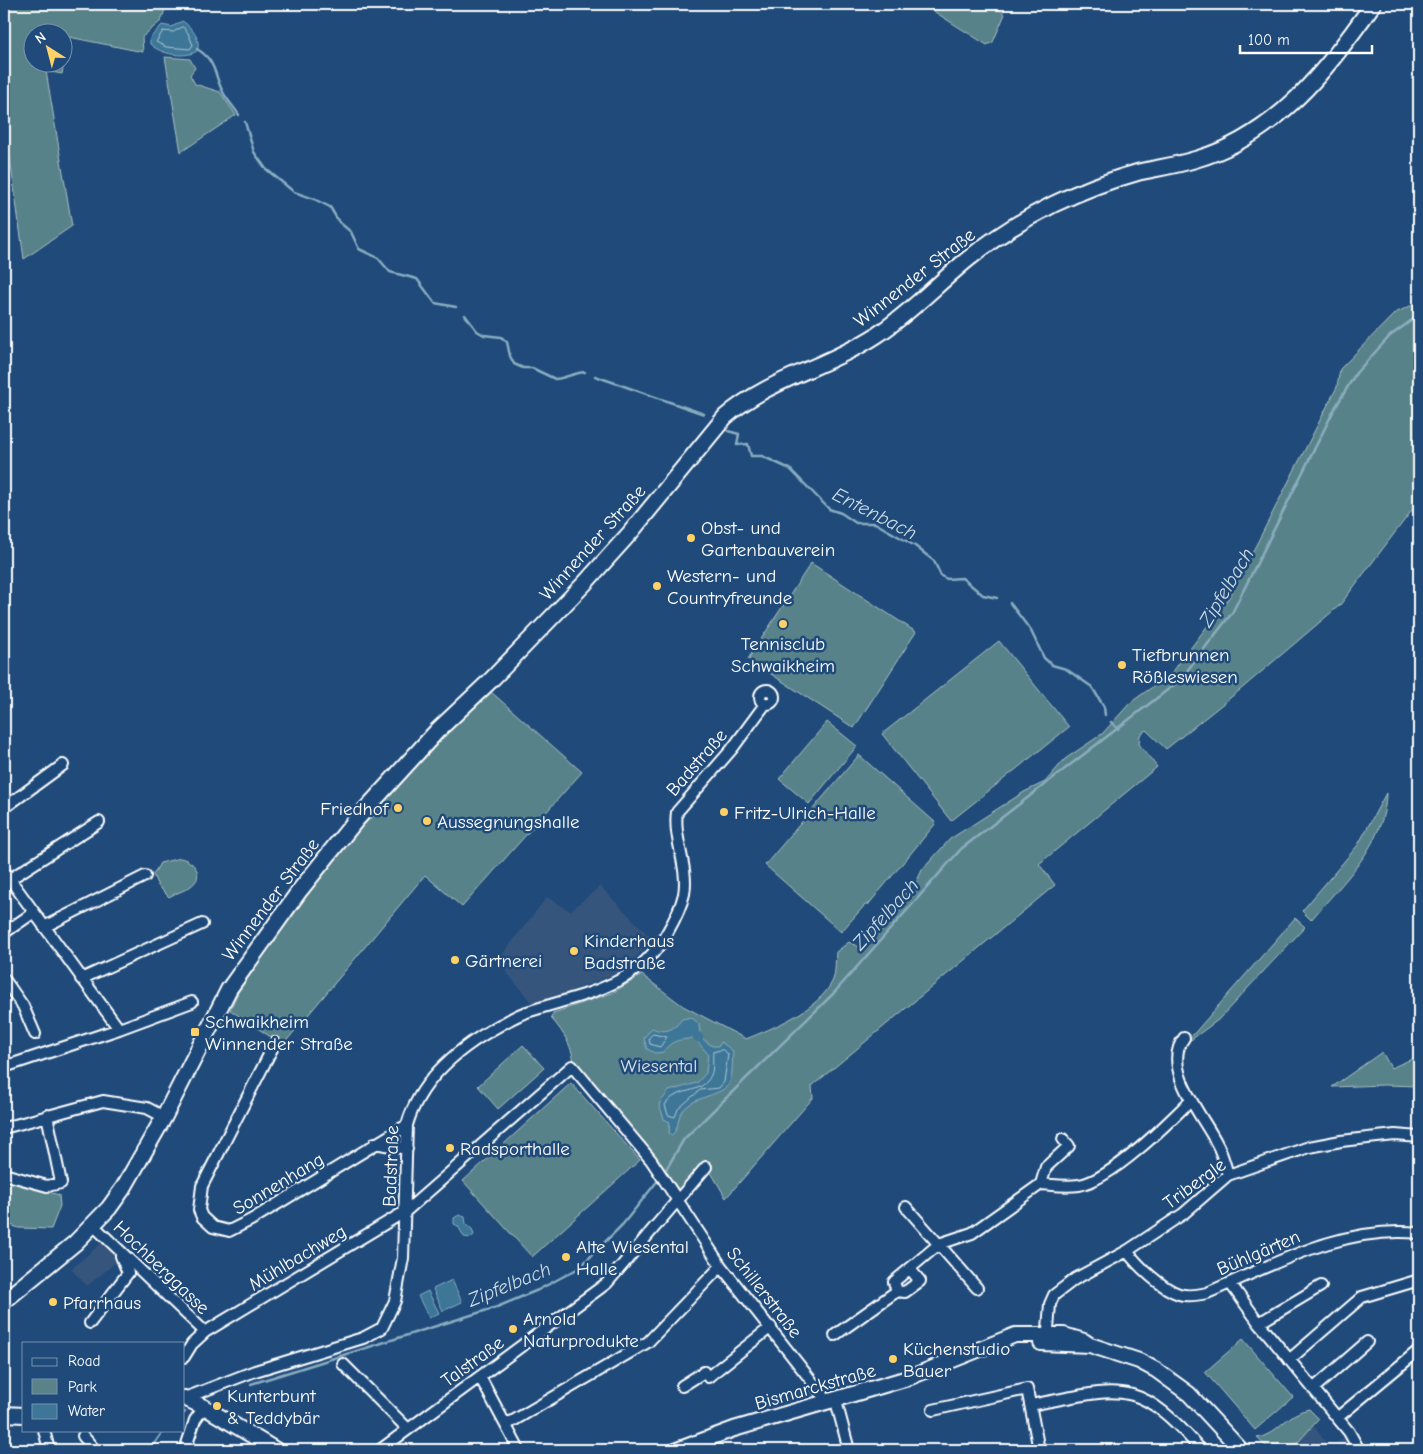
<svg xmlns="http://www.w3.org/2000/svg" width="1423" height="1454" font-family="'Comic Neue',sans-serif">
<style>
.built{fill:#34557d}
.green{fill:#598289;stroke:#acc0c4;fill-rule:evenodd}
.water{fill:#3d7697;stroke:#8badc1}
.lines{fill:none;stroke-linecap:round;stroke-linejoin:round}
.shore{stroke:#b1c8d5;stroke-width:1}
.stream{stroke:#8badc1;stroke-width:2.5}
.canal{stroke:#3d7697;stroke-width:9}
.minor-casing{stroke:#fff;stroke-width:14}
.tertiary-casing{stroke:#fff;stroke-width:18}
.secondary-casing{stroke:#fff;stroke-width:19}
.minor{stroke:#1f4a7a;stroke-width:10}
.tertiary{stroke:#1f4a7a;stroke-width:14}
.secondary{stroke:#1f4a7a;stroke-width:15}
.poi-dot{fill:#ffd166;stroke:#1f4a7a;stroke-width:2}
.labels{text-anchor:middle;stroke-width:5;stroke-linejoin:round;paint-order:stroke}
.street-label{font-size:19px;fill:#fff;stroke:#1f4a7a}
.poi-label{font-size:19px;fill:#fff;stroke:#1f4a7a;text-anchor:start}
.park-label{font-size:19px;fill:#d6e0e2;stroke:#1f4a7a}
.water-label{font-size:20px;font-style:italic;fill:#cedde5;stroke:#1f4a7a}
</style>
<rect width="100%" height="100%" fill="#1f4a7a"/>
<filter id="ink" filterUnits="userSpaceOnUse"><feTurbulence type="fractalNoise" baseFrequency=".02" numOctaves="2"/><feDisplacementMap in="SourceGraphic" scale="10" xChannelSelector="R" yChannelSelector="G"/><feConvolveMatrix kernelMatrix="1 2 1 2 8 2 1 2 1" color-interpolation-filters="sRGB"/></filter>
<g filter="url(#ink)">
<path class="built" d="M600,886L653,940L622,971L534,1006L497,961L547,897L570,911Z
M105,1240L119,1260L87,1286L71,1269Z
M1313,1425L1330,1448L1348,1435L1355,1450H1291Z"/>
<path class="green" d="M4,4H167L161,21L142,37L143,52L69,37L62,74L46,71L72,226L24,259L4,115ZM32,32H62V62H32Z
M922,4H999L997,8L1005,14L993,42L987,45Z
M165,57L190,59L195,68L190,75L195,84L220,92L236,115L181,152Z
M1419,302V501L1340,605L1240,690L1166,749L1146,730L1140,735L1139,744L1157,767L1039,864L1055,885L812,1086L813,1098L726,1198L706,1164L687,1185L678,1189L575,1067C572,1046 565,1034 551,1018L553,1013L612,993L642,975L683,1006L746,1039C773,1028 818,1010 832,982C836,975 835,960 836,952L849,942L864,949L871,938L869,926L915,885L922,870L950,839L1024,792L1045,782L1065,759L1102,734L1131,702L1171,674L1230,596L1337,387L1340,369L1395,313Z
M811,563L916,632L854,728L748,659Z
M999,641L1069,727L951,821L882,734Z
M490,691L582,772L462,907L425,875L283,1045L230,1010L240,988L261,954L352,831L417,760Z
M827,722L857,746L809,804L779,779Z
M859,755L936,823L868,905H865L841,932L765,865Z
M1386,793C1386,844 1342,883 1311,920L1302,911L1358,845Z
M180,858C193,860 206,875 191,886C185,891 175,893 169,897L158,886L153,875L160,863Z
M1295,918L1305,927L1218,1020L1184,1045Z
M523,1045L544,1068L498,1109L478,1086Z
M1382,1052L1391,1068L1419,1056V1086L1384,1085L1332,1087Z
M571,1083L640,1160L532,1257L463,1181Z
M4,1179L59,1195L60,1206L51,1229L18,1228L4,1222Z
M1243,1339L1293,1397L1255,1430L1205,1372Z
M1309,1409L1319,1419L1291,1450H1270L1257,1438C1277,1435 1286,1413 1309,1409Z"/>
<path class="water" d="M182,21C191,26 202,40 197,51C185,59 160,54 150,44V38L162,25L172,27Z
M691,1017L699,1024L700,1034C685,1044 676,1034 663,1052L655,1053L647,1049L644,1038L652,1028C665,1034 674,1030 682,1019Z
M700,1037L712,1046H719L721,1042L733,1051C732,1060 733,1073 730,1082C725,1096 692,1095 681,1113C677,1120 679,1129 672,1135L669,1133L670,1122L664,1119L659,1104L669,1091L697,1083L706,1073L708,1054L696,1040Z
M459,1215L465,1217L466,1224L472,1229L474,1235L470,1238L464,1237L458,1226L454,1224V1218Z
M452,1280L462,1302L443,1311L433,1289Z
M428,1291L439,1313L429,1318L418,1296Z"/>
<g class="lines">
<path class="shore" d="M183,27L188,33L193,45L190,49L166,47L156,42L163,31L173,32Z
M653,1034L667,1037L660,1047L650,1044L649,1038Z
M723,1050L728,1054L724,1082L719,1088L700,1090L678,1109L675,1117L668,1115L665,1105C677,1086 702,1096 711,1075C714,1069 712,1059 713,1052Z"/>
<path class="stream" d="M197,49C217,61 214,76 223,92C227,100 234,107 239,115
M245,122L254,152L266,169L294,192L314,199L330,207L339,222L351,232L359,249L378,258L390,272L417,279L435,303L456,307
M465,315L477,331L484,335L501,337L507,342L510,356L514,364L523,368H532L555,379C563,379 573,373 585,372
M595,376L704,414
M728,431L739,434L737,445L748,444L751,456H762L790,469L829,509L841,513L856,523H875L915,546L934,561L941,576L947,579L962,578L983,595L997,598
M1010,603L1031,631L1044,658L1052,665L1066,669L1092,687L1104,707L1105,715
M1111,722L1118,729
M664,1173L684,1139L833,994L961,849L1179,681L1232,613L1335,408L1356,373L1390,336L1419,315
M251,1384L497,1307L538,1290L579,1268L623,1224L659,1179
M184,1413L185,1412
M150,1450L164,1430"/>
<path class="canal" d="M697,1036L699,1038"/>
<defs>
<path id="minor" d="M760 697a7 7 0 1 1 14 0a7 7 0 1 1-14 0Z
M4,808L63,765
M4,871L119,1029L4,1067
M10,879L99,822
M44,927L145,876
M4,933L33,913
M4,979L23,1006L35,1034
M81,979L202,924
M119,1029L192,1002
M1184,1038C1161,1067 1202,1115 1216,1142C1222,1152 1225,1164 1228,1175
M275,1043L202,1186L199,1210L202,1217L213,1227L229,1231L251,1220L407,1125
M4,1128L103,1101L147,1108L164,1117
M375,1143L407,1149
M4,1174L47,1186L61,1183L47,1115
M1041,1184L1046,1167L1069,1146L1063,1139
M906,1207L977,1288
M93,1225L205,1332
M1127,1251C1138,1266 1161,1288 1179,1294C1188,1297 1198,1295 1207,1293C1275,1264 1343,1225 1419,1233
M910,1269L920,1281L905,1292L897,1291L894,1282L896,1280L939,1244L972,1233L1041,1184C1054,1185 1066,1187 1079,1185C1111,1180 1168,1123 1191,1100
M1230,1283L1259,1323L1349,1432L1359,1450
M90,1323L128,1273L121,1256
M1259,1323L1321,1286
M835,1335L897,1291
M1047,1342L1050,1304L1054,1295L1075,1279L1127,1251L1183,1214L1228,1175L1309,1147L1341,1141L1395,1135L1419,1137
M184,1357L192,1344L205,1332L406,1211L572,1066L651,1160L721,1266L829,1403
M1289,1360L1362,1297L1419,1280
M343,1364L407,1428
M480,1377L519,1450
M682,1386L704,1372L708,1377L771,1327
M1313,1389L1367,1342
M184,1396L185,1398L255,1371L363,1338L382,1328L395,1301L403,1258L407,1125C420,1079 460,1047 500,1025C508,1021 515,1016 524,1013C580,994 635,990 667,933C674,921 681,907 684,894C689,867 673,839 677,812L732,749L766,703
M836,1401L849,1450
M1031,1405C1120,1388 1137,1376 1201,1450
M933,1410L1027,1389L1039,1450
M1337,1418L1419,1350
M506,1425L648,1342L721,1266
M44,1430L49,1450
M83,1436L95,1450
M185,1450L195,1420L204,1407
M380,1450L607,1283L706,1167"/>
<path id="tertiary" d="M1041,1343L1090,1345L1139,1361L1156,1370L1189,1394L1241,1450
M184,1398L204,1407L276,1450
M4,1414L24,1415
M677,1450L734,1429L908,1378L1015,1335H1064L1084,1341L1090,1345"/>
<path id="secondary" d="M4,1301L75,1243L109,1208L124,1187L164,1117L229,989L300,890L356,820L437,731L490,681L585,583L630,533L725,417C770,378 828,367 877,335C910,313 937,284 968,259C994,238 1024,219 1054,204C1081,191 1110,180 1139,172C1158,168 1178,165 1197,159C1276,136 1328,69 1373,4"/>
</defs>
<use href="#minor" class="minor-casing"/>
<use href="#tertiary" class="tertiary-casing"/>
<use href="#secondary" class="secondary-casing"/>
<use href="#minor" class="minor"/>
<use href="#tertiary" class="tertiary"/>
<use href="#secondary" class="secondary"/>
</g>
</g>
<g class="poi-dot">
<circle cx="691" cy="538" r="5"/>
<circle cx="657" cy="586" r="5"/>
<circle cx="783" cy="624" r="5"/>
<circle cx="1122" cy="665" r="5"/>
<circle cx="398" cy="808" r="5"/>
<circle cx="724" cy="812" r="5"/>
<circle cx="427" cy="821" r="5"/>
<circle cx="574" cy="951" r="5"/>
<circle cx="455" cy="960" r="5"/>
<rect x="190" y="1027" width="10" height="10" rx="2.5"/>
<circle cx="450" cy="1148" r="5"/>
<circle cx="566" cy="1257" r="5"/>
<circle cx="53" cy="1302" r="5"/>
<circle cx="513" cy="1329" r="5"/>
<circle cx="893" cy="1359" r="5"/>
<circle cx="217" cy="1406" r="5"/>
</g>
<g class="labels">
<g class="street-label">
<text transform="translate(914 277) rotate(-38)" y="7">Winnender Straße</text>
<text transform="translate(592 542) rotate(-48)" y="7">Winnender Straße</text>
<text transform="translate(696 762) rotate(-49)" y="7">Badstraße</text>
<text transform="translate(270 899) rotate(-53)" y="7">Winnender Straße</text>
<text transform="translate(390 1166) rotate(-88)" y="7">Badstraße</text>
<text transform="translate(278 1183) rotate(-31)" y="7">Sonnenhang</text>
<text transform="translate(1194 1183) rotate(-36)" y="7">Tribergle</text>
<text transform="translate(1258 1252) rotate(-23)" y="7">Bühlgärten</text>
<text transform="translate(297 1257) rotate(-31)" y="7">Mühlbachweg</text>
<text transform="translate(162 1267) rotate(44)" y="7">Hochberggasse</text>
<text transform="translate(765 1292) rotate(52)" y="7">Schillerstraße</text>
<text transform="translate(472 1361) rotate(-36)" y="7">Talstraße</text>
<text transform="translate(815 1386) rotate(-16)" y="7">Bismarckstraße</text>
</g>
<g class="poi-label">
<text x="701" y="534">Obst- und<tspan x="701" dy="22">Gartenbauverein</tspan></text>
<text x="667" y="582">Western- und<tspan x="667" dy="22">Countryfreunde</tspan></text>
<text x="783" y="650" text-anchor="middle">Tennisclub<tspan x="783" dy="22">Schwaikheim</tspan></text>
<text x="1132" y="661">Tiefbrunnen<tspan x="1132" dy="22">Rößleswiesen</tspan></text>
<text x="388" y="815" text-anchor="end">Friedhof</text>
<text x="734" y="819">Fritz-Ulrich-Halle</text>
<text x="437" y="828">Aussegnungshalle</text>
<text x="584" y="947">Kinderhaus<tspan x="584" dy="22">Badstraße</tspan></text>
<text x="465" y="967">Gärtnerei</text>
<text x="205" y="1028">Schwaikheim<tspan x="205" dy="22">Winnender Straße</tspan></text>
<text x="460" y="1155">Radsporthalle</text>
<text x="576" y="1253">Alte Wiesental<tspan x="576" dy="22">Halle</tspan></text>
<text x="63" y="1309">Pfarrhaus</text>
<text x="523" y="1325">Arnold<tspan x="523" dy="22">Naturprodukte</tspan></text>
<text x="903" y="1355">Küchenstudio<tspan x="903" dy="22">Bauer</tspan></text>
<text x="227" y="1402">Kunterbunt<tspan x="227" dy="22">&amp; Teddybär</tspan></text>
</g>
<g class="park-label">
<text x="659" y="1072">Wiesental</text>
</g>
<g class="water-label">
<text transform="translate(875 513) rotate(27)" y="7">Entenbach</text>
<text transform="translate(1226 587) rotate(-59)" y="7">Zipfelbach</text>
<text transform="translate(885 914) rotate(-48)" y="7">Zipfelbach</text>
<text transform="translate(509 1284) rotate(-22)" y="7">Zipfelbach</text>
</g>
</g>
<rect width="1423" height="1454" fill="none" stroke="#1f4a7a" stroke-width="20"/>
<rect x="10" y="10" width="1403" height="1434" fill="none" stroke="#fff" stroke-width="2" filter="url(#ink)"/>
<rect x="22" y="1342" width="162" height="90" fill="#1f4a7a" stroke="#7992af"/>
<rect x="32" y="1358" width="25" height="8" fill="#1f4a7a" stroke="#7992af"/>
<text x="68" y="1366" font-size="15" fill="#ffffff">Road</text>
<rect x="32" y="1379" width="25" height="15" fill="#598289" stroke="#7992af"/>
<text x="68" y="1392" font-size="15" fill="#ffffff">Park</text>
<rect x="32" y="1404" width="25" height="15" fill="#3d7697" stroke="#7992af"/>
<text x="68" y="1416" font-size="15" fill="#ffffff">Water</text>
<g transform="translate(48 48) rotate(324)"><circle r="24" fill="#1f4a7a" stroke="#7992af"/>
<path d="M0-4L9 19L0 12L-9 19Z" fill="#ffd166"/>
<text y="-8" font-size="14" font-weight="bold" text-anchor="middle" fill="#ffffff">N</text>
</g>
<path d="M1240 45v8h132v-8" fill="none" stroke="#ffffff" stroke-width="2.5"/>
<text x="1248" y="45" font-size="15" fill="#ffffff" stroke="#1f4a7a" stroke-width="4" paint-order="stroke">100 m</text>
</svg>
